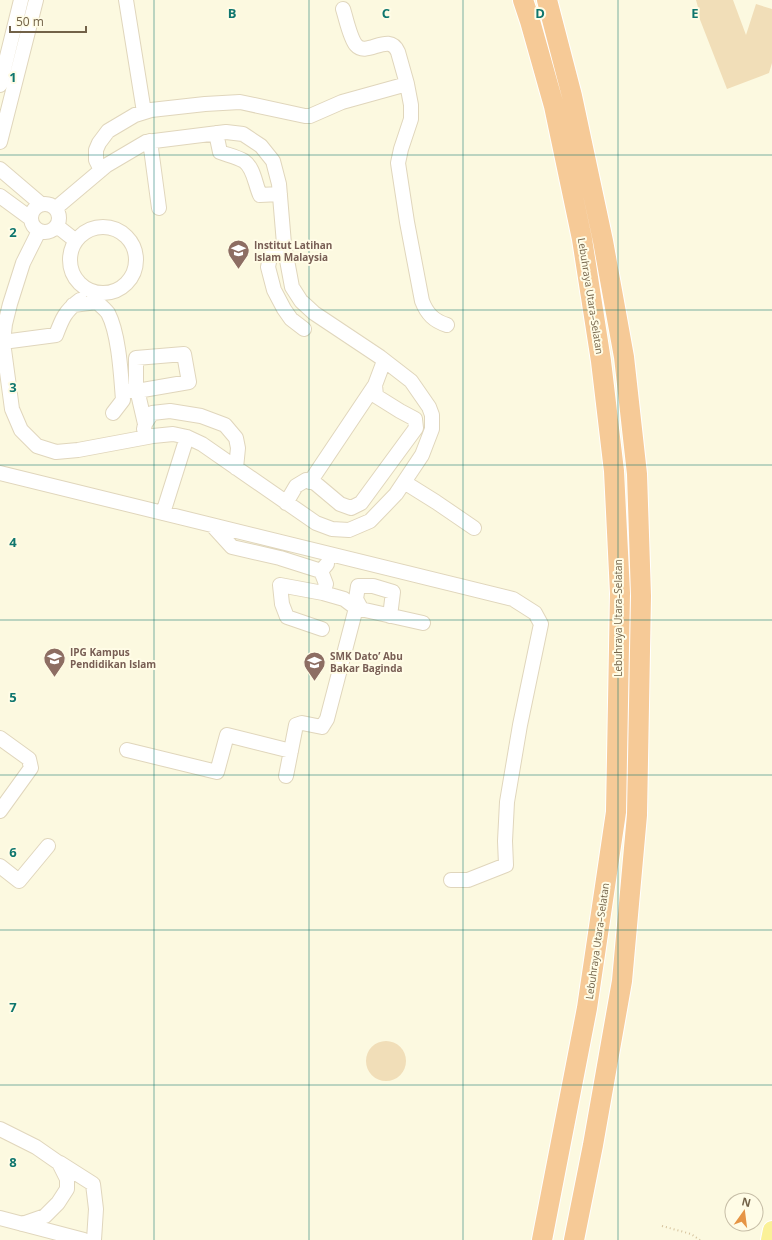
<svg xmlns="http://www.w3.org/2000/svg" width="772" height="1240" font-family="'Open Sans',sans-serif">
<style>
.building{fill:#f1deb8}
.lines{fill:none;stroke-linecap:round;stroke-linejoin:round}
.minor-casing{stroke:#e0d6bc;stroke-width:16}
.major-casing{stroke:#fff;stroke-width:20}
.highway-casing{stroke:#fff;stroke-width:22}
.path{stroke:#d5c29c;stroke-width:2;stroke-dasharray:1 3;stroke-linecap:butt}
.minor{stroke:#fff;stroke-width:14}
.major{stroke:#fbf198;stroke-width:18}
.highway{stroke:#f6ca97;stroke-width:20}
.grid{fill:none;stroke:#0f766e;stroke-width:1;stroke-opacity:0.55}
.labels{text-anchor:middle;stroke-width:4;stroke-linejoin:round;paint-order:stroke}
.education-label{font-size:10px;font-weight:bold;fill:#785e54;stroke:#fffce6;text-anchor:start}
.street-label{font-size:10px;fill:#726248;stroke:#fffce6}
.grid-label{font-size:13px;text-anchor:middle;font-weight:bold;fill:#0f766e;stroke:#fffce6;stroke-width:4;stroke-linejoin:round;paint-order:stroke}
</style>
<rect width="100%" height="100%" fill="#fcf9e0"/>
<path class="building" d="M696,0H733L746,35L756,4L772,9V63L769,73L727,89L697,12L699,11Z
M366 1061a20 20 0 1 1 40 0a20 20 0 1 1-40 0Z"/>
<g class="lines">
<defs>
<path id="minor" d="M126,0L144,112
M343,9C346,18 350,38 356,45C367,58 389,31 398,52L407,84L411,105V119L401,149L398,163L407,222L422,301C427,314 434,321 447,325
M0,85L21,0
M216,133L220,152C228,155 237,157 244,161C254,168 255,184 260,195L280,194
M150,141L159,208
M0,142L36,0
M0,169L41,204
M101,170L96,160V150L99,143L108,131L135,115L151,110L205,104L240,102L305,116H310L342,102L407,84
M0,196L30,218
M31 218a14 14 0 1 1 28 0a14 14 0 1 1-28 0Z
M57,226L76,241
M70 260a33 33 0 1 1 66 0a33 33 0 1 1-66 0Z
M39,231L23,263L10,304L5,324L3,342L12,409L21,430L37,446L56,452L78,450L153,436L173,434L187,437L202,444L316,523L332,529L349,530L370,521L396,494L422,455L432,429V415L429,407L411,381L380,357L314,313L301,301L292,287L284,244L279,184L273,161L261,146L243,134L226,132L146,142L107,165L56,208
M284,244L271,252L268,267L274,290L284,309L291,319L304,329
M73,305L97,302C100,305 105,309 108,313C119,334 121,375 123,400L113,413
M3,342L56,335C62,319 65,311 80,300
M123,391H137L189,382L184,354L136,358V385L145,424
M144,429L145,424L152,413L170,411L201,416L225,425L236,438L238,448L236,468
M0,473L513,599L535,613L541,624L520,725L507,802L505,841L506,865L468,880H451
M310,482L375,385
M404,482L436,502L474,528
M286,503L296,486L306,480L315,483L340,504L351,508L361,503L416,428L415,419L400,411L376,396L375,385L384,361
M163,513L187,437
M212,525L232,547L280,558L321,571L327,564
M356,608L423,623
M362,610L356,599L358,586H373L393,592L390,616
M322,629L287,617L282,604L280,585L323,593
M0,738L29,759L31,768L0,811
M127,750L217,772L227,735L291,751
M286,776L296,725L302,723L322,727L327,719L356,608L344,599L323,593L326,584L321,571
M0,866L19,881L48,846
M0,1129L36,1147L59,1163L67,1179V1189L58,1203L45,1216L22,1224
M60,1163L93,1184L96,1209L94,1240
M0,1218L84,1240"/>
<path id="major" d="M770,1240L772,1230"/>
<path id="highway" d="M523,0L530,21L554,106L582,239L601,361L614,471L620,593L616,812L587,1008L542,1240
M547,0L572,96L603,241L624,357L637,474L641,596L637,815L622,981L593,1145L574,1240"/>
</defs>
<use href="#minor" class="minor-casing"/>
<use href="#major" class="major-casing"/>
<use href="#highway" class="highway-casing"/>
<path class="path" d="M662,1226L691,1234L700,1240"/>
<use href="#minor" class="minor"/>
<use href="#major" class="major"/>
<use href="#highway" class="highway"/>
</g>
<path class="grid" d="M154,0V1240M309,0V1240M463,0V1240M618,0V1240M0,155H772M0,310H772M0,465H772M0,620H772M0,775H772M0,930H772M0,1085H772"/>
<defs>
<symbol id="university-pin" viewBox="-11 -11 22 30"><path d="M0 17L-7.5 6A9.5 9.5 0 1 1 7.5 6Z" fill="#8d6e63" stroke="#fffce6"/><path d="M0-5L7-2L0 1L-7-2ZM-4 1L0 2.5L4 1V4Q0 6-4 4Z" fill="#fff"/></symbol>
<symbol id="school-pin" viewBox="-11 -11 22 30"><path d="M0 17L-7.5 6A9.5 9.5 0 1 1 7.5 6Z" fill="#8d6e63" stroke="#fffce6"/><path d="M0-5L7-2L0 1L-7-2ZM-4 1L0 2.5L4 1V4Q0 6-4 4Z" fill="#fff"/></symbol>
</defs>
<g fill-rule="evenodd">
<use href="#university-pin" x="226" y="238" width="25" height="34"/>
<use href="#university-pin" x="42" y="646" width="25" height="34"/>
<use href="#school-pin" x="302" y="650" width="25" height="34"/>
</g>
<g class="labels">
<g class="education-label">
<text x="254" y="249">Institut Latihan<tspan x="254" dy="12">Islam Malaysia</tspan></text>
<text x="70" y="656">IPG Kampus<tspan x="70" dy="12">Pendidikan Islam</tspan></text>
<text x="330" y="660">SMK Dato’ Abu<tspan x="330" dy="12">Bakar Baginda</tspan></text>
</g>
<g class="street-label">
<text transform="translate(591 296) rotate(81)" y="4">Lebuhraya Utara–Selatan</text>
<text transform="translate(618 618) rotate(-90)" y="4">Lebuhraya Utara–Selatan</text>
<text transform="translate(597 941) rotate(-82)" y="4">Lebuhraya Utara–Selatan</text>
</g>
</g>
<g class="grid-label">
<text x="232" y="18">B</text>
<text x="386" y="18">C</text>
<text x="540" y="18">D</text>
<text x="695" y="18">E</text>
<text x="13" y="82">1</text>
<text x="13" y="237">2</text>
<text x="13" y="392">3</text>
<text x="13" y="547">4</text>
<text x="13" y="702">5</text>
<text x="13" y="857">6</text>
<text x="13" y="1012">7</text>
<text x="13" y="1167">8</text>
</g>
<g transform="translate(744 1212) rotate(14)"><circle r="19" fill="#fffce6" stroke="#c7bea7"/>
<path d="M0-3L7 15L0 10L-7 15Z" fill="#e69545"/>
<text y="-6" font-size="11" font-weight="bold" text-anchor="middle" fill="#726248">N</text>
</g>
<path d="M10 26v6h76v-6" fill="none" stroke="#726248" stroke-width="2"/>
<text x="16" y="26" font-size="12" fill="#726248" stroke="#fffce6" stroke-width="3" paint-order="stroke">50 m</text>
</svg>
